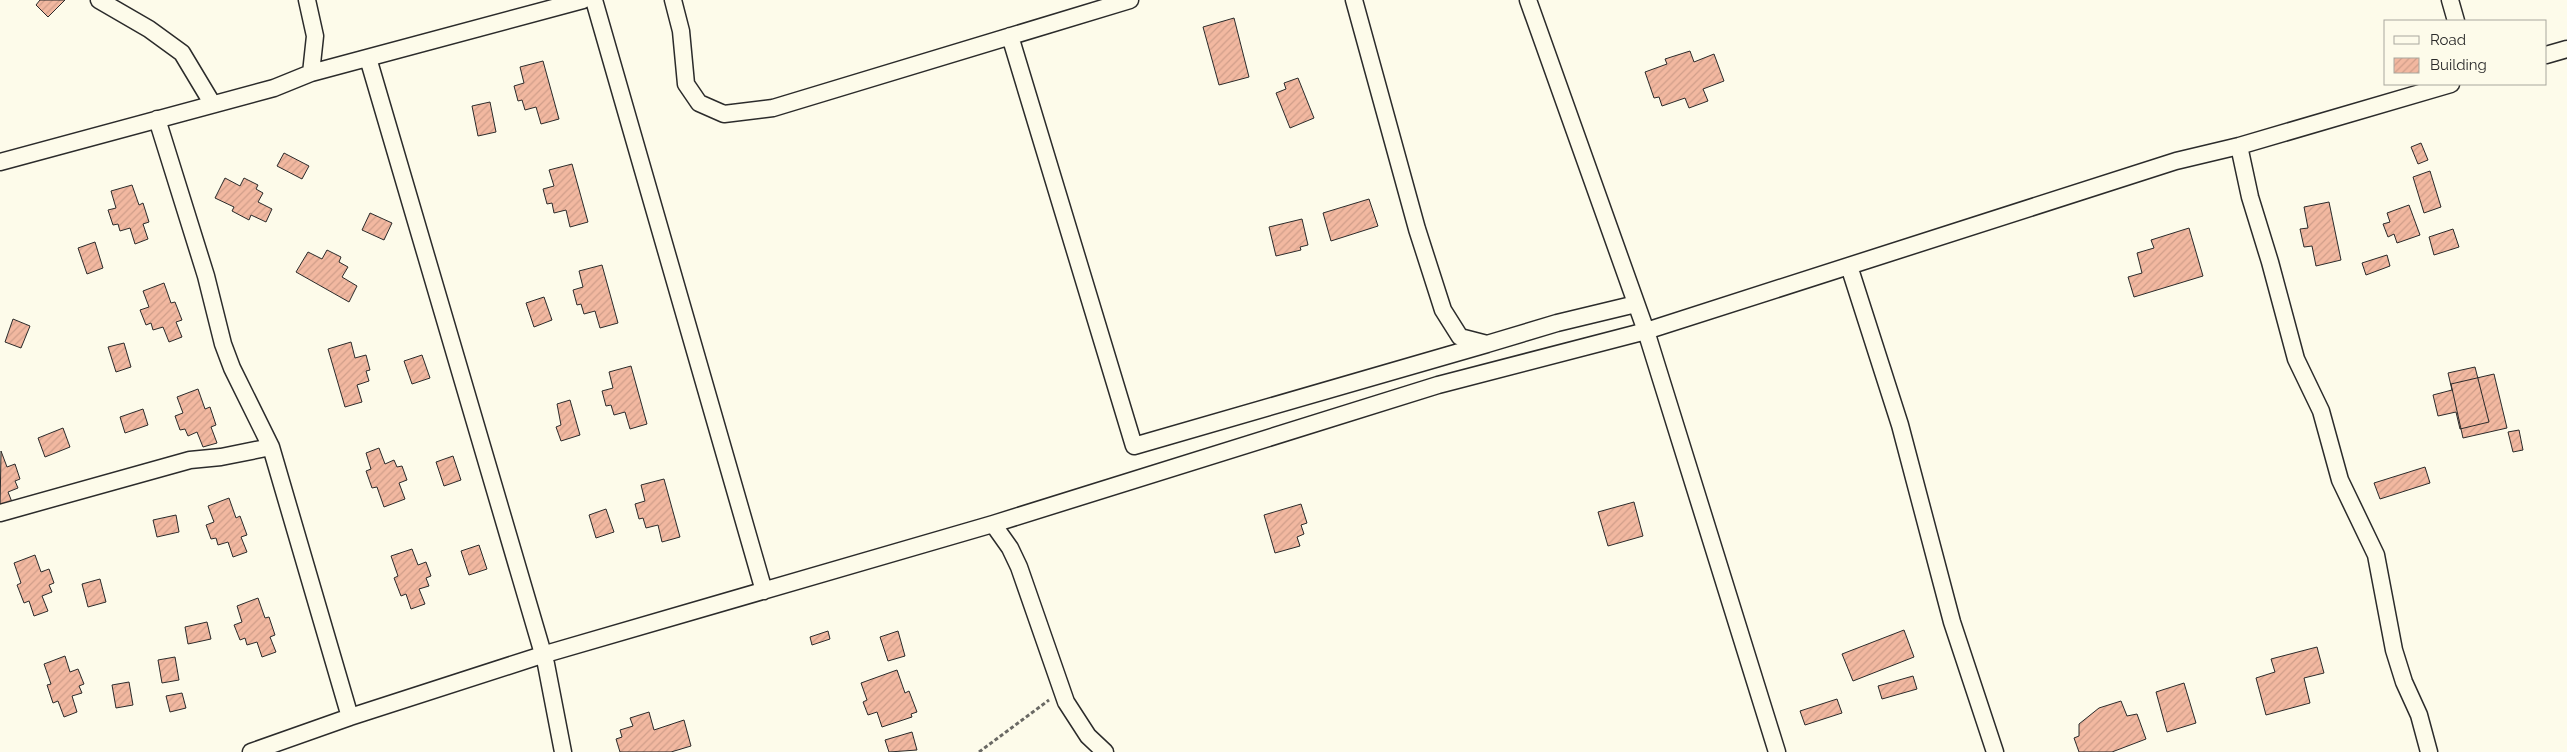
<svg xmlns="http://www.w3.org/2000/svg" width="2567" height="752" font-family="Raleway,sans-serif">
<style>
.building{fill:url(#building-hatch);stroke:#2b2b2b}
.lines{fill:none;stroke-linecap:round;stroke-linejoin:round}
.minor-casing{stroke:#2b2b2b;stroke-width:19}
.path{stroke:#6a6964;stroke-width:3;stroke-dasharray:4 2.5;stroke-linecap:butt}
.minor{stroke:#fdfbea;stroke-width:16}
</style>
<defs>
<pattern id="building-hatch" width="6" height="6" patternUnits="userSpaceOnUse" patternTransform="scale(1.25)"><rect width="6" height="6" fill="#f2b8a0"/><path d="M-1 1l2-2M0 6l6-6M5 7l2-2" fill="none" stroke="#d09e8a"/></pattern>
</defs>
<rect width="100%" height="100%" fill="#fdfbea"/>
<path class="building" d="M40,0H65L48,17L36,5Z
M1234,18L1249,77L1219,85L1203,27Z
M1690,51L1694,62L1714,54L1724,81L1703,89L1708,101L1689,108L1685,98L1662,106L1659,97L1654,98L1645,72L1667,64L1665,59Z
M543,61L559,119L541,124L536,107L525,110L522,100L518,101L514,86L524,83L520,67Z
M1298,78L1314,118L1290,128L1276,93L1286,89L1284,83Z
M490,102L496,132L478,136L472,106Z
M2421,143L2428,160L2418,164L2411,147Z
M284,153L309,166L302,179L277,166Z
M572,164L588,222L570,227L566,210L554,213L552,203L547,204L543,189L554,186L549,170Z
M2430,171L2441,207L2424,213L2413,177Z
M225,178L240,186L244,178L258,185L256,189L263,193L258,202L272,209L266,222L251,215L249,220L232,211L234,207L215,198Z
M132,185L139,205L143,203L149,222L143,224L148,239L135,244L130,228L120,231L118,224L113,225L108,210L116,208L111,191Z
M1369,199L1378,226L1331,241L1323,213Z
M2329,202L2341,260L2316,266L2312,246L2304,247L2300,229L2308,228L2304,207Z
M2409,205L2420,235L2397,243L2394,234L2388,237L2383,224L2390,222L2387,213Z
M370,213L392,223L384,240L362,230Z
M1302,219L1308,245L1300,247L1301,250L1276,256L1269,227Z
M2189,228L2203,276L2134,297L2128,277L2142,273L2137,253L2154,248L2151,240Z
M2453,229L2459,247L2434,255L2429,237Z
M95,242L103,268L87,274L78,248Z
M327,250L341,257L339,262L348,267L342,277L357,286L349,302L296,272L308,252L322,259Z
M2387,255L2390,266L2366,275L2362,263Z
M602,265L618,323L600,328L595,311L584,314L581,304L577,305L573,290L583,287L579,271Z
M164,283L171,303L175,302L182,320L176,322L182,337L169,342L163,327L153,330L151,323L146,325L140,310L149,307L143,291Z
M544,297L552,320L534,327L526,303Z
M13,319L30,326L21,348L5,342Z
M351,342L355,358L366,355L370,370L366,371L369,381L357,385L362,402L345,407L328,349Z
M124,343L131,367L116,372L108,347Z
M422,355L430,378L412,384L404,361Z
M631,366L647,424L630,429L625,412L614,415L611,405L606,406L602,391L613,388L609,372Z
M2475,367L2489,422L2460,429L2456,412L2438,416L2433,395L2452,390L2448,373Z
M2494,374L2507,428L2463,438L2451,384Z
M198,389L205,409L210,407L216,425L211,427L217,443L203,447L197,432L188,436L185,429L180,430L175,416L183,413L177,397Z
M570,400L580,435L561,441L556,427L561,425L557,404Z
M143,409L148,425L125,433L120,417Z
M63,428L70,447L45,457L38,438Z
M2519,430L2523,450L2513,452L2508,432Z
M379,448L385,464L394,460L397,467L402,466L407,480L399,483L405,499L384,507L377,487L372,488L366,471L371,469L366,453Z
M1,451L7,467L15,464L20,479L15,481L18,488L8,492L14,507L0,511Z
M453,456L461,480L444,486L436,462Z
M2425,467L2430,483L2380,499L2374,483Z
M664,479L680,537L662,542L658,525L646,528L643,518L639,519L635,504L645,501L641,485Z
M229,498L236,518L240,516L247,535L241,537L247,552L233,557L228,542L218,545L216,538L211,539L206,525L214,522L208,506Z
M1634,502L1643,536L1608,546L1598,512Z
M1301,504L1307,523L1301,525L1304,534L1297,537L1300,546L1275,553L1264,515Z
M606,509L614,532L596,538L589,515Z
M176,515L179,532L157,537L153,520Z
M479,545L487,569L469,575L461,551Z
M412,549L418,565L426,562L431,576L426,578L429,586L419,589L425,604L411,609L406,594L401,596L394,578L398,576L391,556Z
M35,555L41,572L49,569L54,583L49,585L52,592L42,596L48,611L34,616L29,601L24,603L17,585L21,583L14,563Z
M100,579L106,602L88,607L82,584Z
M258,598L265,618L269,617L275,635L270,637L276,652L262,657L257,642L247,645L245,638L240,640L234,625L242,622L237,606Z
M207,622L211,639L188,644L185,627Z
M1904,630L1914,657L1853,681L1842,654Z
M828,631L830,639L812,645L810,637Z
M898,631L905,656L888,661L880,637Z
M2317,647L2324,673L2304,678L2310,703L2266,715L2256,678L2275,672L2271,659Z
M65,656L70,672L78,669L84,684L79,686L82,693L72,696L77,712L64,717L58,701L53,703L47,685L51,684L44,664Z
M175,657L179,680L162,683L158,660Z
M897,670L905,693L909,691L917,712L911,714L912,717L882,727L877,712L868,715L863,702L867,700L861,683Z
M1913,676L1917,689L1882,699L1878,686Z
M129,682L133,705L116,708L112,685Z
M2184,683L2196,723L2167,732L2156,692Z
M182,693L186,708L170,712L166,696Z
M1837,699L1842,713L1805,725L1800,711Z
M2121,701L2127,716L2137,714L2146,739L2112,752H2079L2074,738L2079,736V724L2099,708Z
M649,712L654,730L684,720L691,746L671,752H620L616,739L622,737L620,730L633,726L630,718Z
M912,732L917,750L889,752L885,740Z"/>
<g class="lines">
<defs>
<path id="minor" d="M99,0L149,29L182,53L212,103
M307,0L315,36L311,73
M594,0L764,591
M673,0L681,31L686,84L699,103L724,114L773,108L1130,0
M1354,0L1417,229L1443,310L1460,337L1487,344L1557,323L1636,304
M1528,0L1646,331L1777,752
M2450,0L2456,21
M1010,36L1134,446L1487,344
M2546,55L2567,49
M368,58L546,664L563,752
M157,119L206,276L223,344L232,368L271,447L350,717
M2239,146L2250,197L2270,262L2296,359L2321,411L2340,480L2376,555L2394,650L2404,682L2419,715L2429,752
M0,162L274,88L311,73L583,0
M1849,266L1900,425L1952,622L1995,752
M0,513L190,460L221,457L271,447
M993,524L1010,548L1019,567L1066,702L1088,736L1105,752
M251,752L350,717L542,655L993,524L1438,385L1646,331L2176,161L2239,146L2451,84"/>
</defs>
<use href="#minor" class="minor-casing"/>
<path class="path" d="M979,752L1049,700"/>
<use href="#minor" class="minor"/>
</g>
<rect x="2384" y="20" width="162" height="65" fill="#fdfbea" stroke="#a9a89e"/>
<rect x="2394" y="36" width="25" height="8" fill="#fdfbea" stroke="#a9a89e"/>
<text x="2430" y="45" font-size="15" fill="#2b2b2b">Road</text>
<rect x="2394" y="58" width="25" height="15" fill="url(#building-hatch)" stroke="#a9a89e"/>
<text x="2430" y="70" font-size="15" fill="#2b2b2b">Building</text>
</svg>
